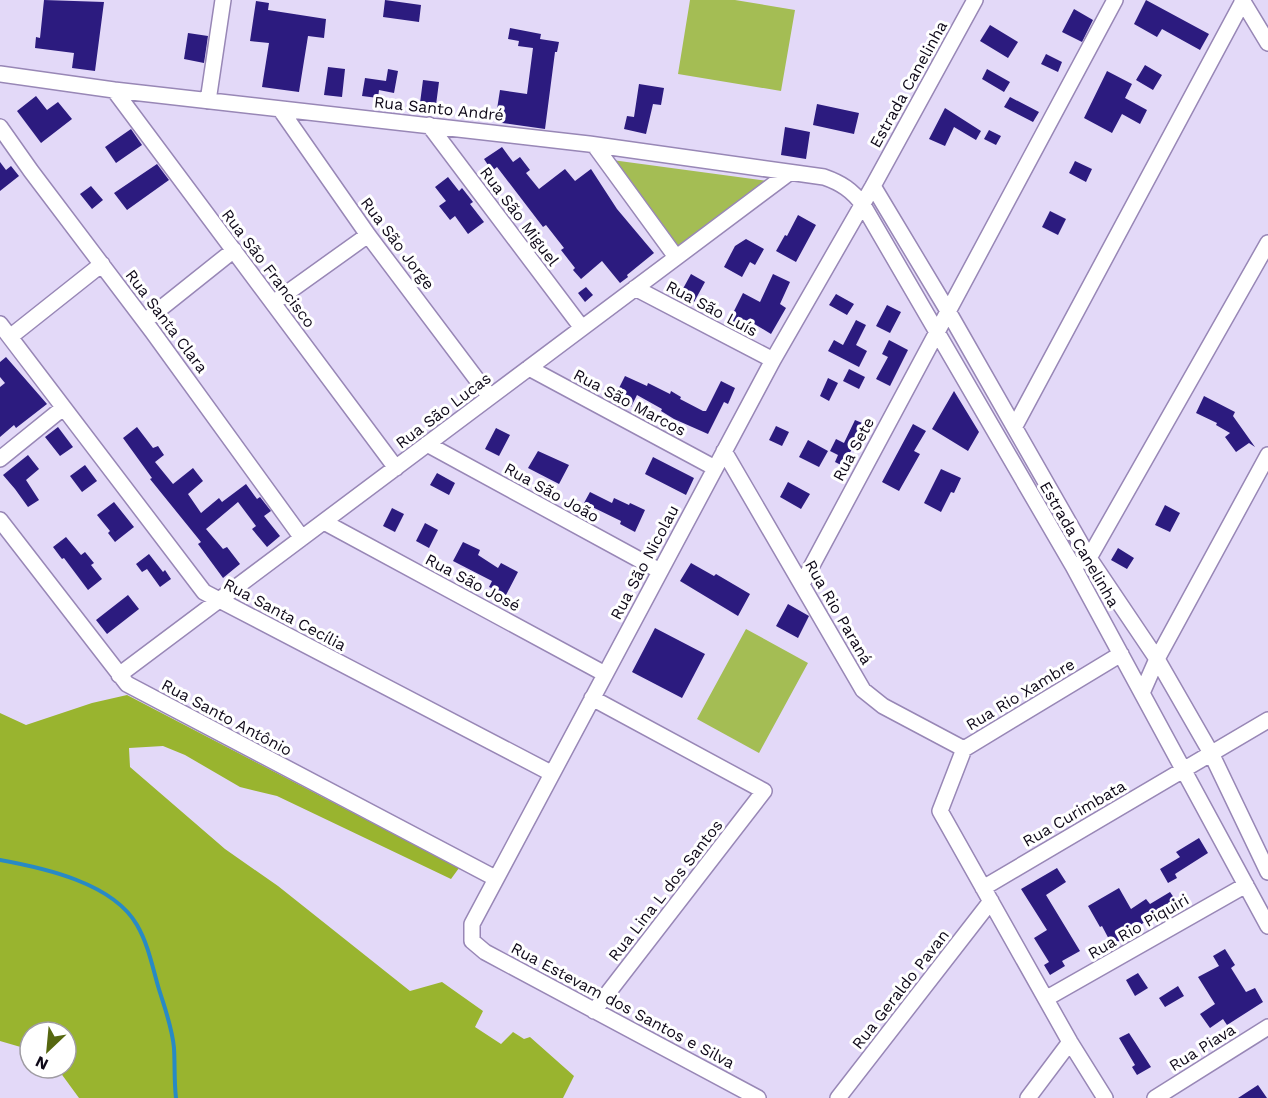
<svg xmlns="http://www.w3.org/2000/svg" width="1268" height="1098" font-family="'Work Sans',sans-serif">
<style>
.green{fill:#a4bd54}
.forest{fill:#99b42f}
.lines{fill:none;stroke-linecap:round;stroke-linejoin:round}
.stream{stroke:#288ac5;stroke-width:4}
.building{fill:#2c1b7f}
.minor-casing{stroke:#9887b6;stroke-width:18}
.minor{stroke:#fff;stroke-width:15}
.labels{text-anchor:middle;stroke-width:6;stroke-linejoin:round;paint-order:stroke}
.street-label{font-size:16px;fill:#0e0818;stroke:#fff}
</style>
<rect width="100%" height="100%" fill="#e3d9f8"/>
<path class="green" d="M690,0H735L795,10L781,91L678,74Z
M612,160L768,181L677,248Z
M746,629L808,663L759,753L697,719Z"/>
<path class="forest" d="M127,695L459,868L451,879L277,796L240,787L185,755L163,746L129,748L130,767L225,849L278,886L410,991L442,982L483,1011L475,1027L501,1044L513,1032L524,1039L530,1037L574,1076L563,1098H79L60,1072L54,1068H66V1032H30V1052L24,1048L0,1041V713L26,725L92,703Z"/>
<g class="lines">
<path class="stream" d="M0,860C44,868 113,883 137,925C148,944 152,965 158,986C164,1006 172,1026 174,1048C175,1065 174,1081 176,1098"/>
</g>
<path class="building" d="M44,0L104,2L95,71L72,68L74,53L35,48L36,37L40,38Z
M385,0L421,5L419,22L383,17Z
M1146,0L1209,34L1200,50L1162,29L1157,37L1134,24Z
M256,1L269,3L268,10L326,19L324,38L308,36L299,92L262,87L269,43L250,41Z
M1074,9L1093,20L1082,42L1062,32Z
M990,25L1018,42L1008,58L980,41Z
M510,28L541,34L540,39L559,42L557,52H555L545,129L495,122L500,90L527,94L533,48L518,46L519,41L508,39Z
M188,33L208,36L204,63L184,59Z
M1046,54L1062,62L1058,72L1041,64Z
M1145,65L1162,75L1153,90L1136,80Z
M328,67L345,69L342,97L324,95Z
M388,69L398,71L394,93L379,90L378,98L362,96L365,78L386,81Z
M987,69L1010,82L1004,92L982,79Z
M1107,71L1132,84L1125,98L1147,110L1140,124L1122,114L1112,133L1084,118Z
M423,80L439,82L436,105L420,103Z
M639,84L664,88L661,105L653,104L646,134L624,129L627,116L634,117Z
M36,96L47,110L58,102L72,119L41,143L17,111Z
M1010,97L1039,112L1033,122L1004,107Z
M817,104L859,113L854,134L813,125Z
M945,108L981,131L976,140L954,127L945,146L929,139Z
M785,127L810,132L806,159L781,155Z
M131,129L142,145L116,163L105,147Z
M989,130L1001,136L996,145L984,139Z
M502,147L513,162L520,157L530,170L526,173L539,189L565,169L575,181L591,169L617,209L654,253L627,275L628,277L620,283L602,261L581,279L573,270L575,268L561,250L564,248L546,225L543,227L497,167L492,171L484,159Z
M1075,161L1092,169L1086,182L1069,173Z
M0,162L6,170L11,166L19,176L0,191Z
M157,164L169,180L127,210L114,193Z
M448,177L459,191L462,188L473,202L470,204L484,222L468,234L455,216L450,220L439,206L446,201L435,187Z
M91,186L103,200L92,209L80,194Z
M1050,211L1066,219L1058,235L1042,227Z
M798,215L816,225L796,262L776,251L785,235L787,236Z
M746,239L764,249L755,265L750,262L742,277L724,267L735,246Z
M691,274L705,282L693,304L679,296Z
M773,274L790,282L780,304L786,308L771,334L751,322L745,334L729,326L736,312L734,311L743,293L760,302Z
M586,287L593,295L585,302L578,293Z
M836,294L854,304L847,315L829,305Z
M887,305L901,312L890,333L876,326Z
M856,320L866,325L856,345L867,351L859,367L828,351L834,340L843,345Z
M889,340L908,350L890,386L876,379L888,357L882,354Z
M6,357L47,404L16,428L14,425L0,437V387L5,383L0,377V362Z
M849,369L865,377L859,389L843,381Z
M625,376L647,386L648,383L670,394L671,391L681,397L680,399L703,411H706L721,381L735,388L728,404L724,402L708,434L674,419L661,411L662,409L637,395L631,407L614,398Z
M828,378L838,383L829,401L820,396Z
M954,391L979,432L968,451L932,429Z
M1204,396L1235,412L1233,416L1255,447L1249,443L1236,452L1225,437L1230,433L1216,425L1217,423L1196,413Z
M855,420L867,425L859,442L856,441L843,466L835,462L838,455L830,451L836,439L844,443Z
M913,424L926,431L914,451L920,454L899,491L882,482Z
M776,426L789,432L782,446L769,440Z
M58,427L73,447L60,456L45,437Z
M137,427L153,448L158,446L164,455L155,462L173,484L193,468L203,481L188,494L201,513L219,498L222,502L246,484L257,499L260,497L271,511L264,516L280,536L267,547L252,529L256,526L238,502L206,529L223,549L227,547L240,564L223,578L198,544L201,542L150,479L152,478L123,438Z
M496,428L510,435L499,456L485,449Z
M808,440L828,451L819,467L799,457Z
M538,451L569,465L559,484L528,468Z
M28,455L39,469L26,480L39,500L28,507L15,489L3,475Z
M653,457L694,478L686,495L645,474Z
M85,465L97,481L82,492L70,476Z
M941,469L961,478L954,493L951,492L941,512L924,503Z
M437,473L455,483L449,495L430,485Z
M788,482L810,494L801,509L780,497Z
M590,492L612,503L614,498L629,505L630,503L645,510L635,532L620,524L621,521L584,503Z
M114,502L134,527L115,542L108,533L110,531L97,515Z
M1165,505L1180,513L1170,532L1155,525Z
M392,508L404,514L395,532L383,526Z
M425,523L438,530L429,548L416,541Z
M66,537L81,555L85,552L94,563L91,565L102,579L88,590L64,558L62,559L53,547Z
M463,542L480,550L478,555L498,568L501,563L518,572L506,595L489,587L492,581L453,561Z
M1118,548L1134,558L1127,569L1111,560Z
M149,554L163,572L165,570L171,579L160,587L147,569L142,572L136,564Z
M691,563L714,576L716,574L750,594L738,616L680,581Z
M128,595L139,609L107,634L96,620Z
M788,604L809,616L798,638L776,626Z
M655,628L705,654L682,698L632,672Z
M1199,838L1208,853L1175,874L1177,878L1168,883L1160,869L1180,857L1176,852Z
M1057,868L1066,882L1046,895L1080,951L1062,961L1065,966L1050,975L1044,965L1049,962L1034,938L1047,930L1021,889Z
M1119,888L1131,909L1146,899L1150,904L1170,892L1177,902L1121,937L1123,939L1112,945L1102,926L1100,927L1088,906Z
M1225,949L1235,965L1231,968L1246,992L1255,988L1263,1002L1227,1025L1223,1019L1210,1028L1200,1014L1215,1004L1198,977L1219,966L1213,956Z
M1138,973L1148,988L1135,996L1126,980Z
M1178,986L1184,996L1165,1007L1159,998Z
M1129,1033L1151,1067L1137,1075L1132,1067L1135,1065L1119,1038Z
M1258,1085L1267,1098H1238Z"/>
<g class="lines">
<defs>
<path id="minor" d="M1242,0L1268,43
M0,74L114,90L589,144L824,177C841,183 852,190 863,205L1073,566L1268,926
M114,90L396,468
M208,101L223,0
M280,109L368,235L490,397
M429,125L582,328
M0,127L31,171L152,331L302,538
M595,146L676,257
M873,186L948,311L1089,558L1157,659L1211,753L1268,872
M635,288L773,360
M273,303L368,235
M145,321L234,250
M0,324L204,592L551,773
M10,337L102,264
M529,368L715,468
M1015,426L1243,1
M427,444L660,571
M724,451L863,690L883,706L964,749
M0,459L63,408
M0,520L127,684L495,878
M324,522L605,674
M1083,561L1089,558L1268,243
M802,584L1115,0
M119,675L789,173
M1142,693L1157,659L1268,455
M592,698L764,791L594,1011
M983,888L1268,720
M1047,998L1246,885
M758,1098L485,952L472,941V924L773,360L873,186L975,0
M838,1098L991,901
M1028,1098L1070,1042
M1105,1098L1070,1042L940,811L964,749L1121,654
M1155,1098L1268,1027"/>
</defs>
<use href="#minor" class="minor-casing"/>
<use href="#minor" class="minor"/>
</g>
<g class="labels">
<g class="street-label">
<text transform="translate(908 84) rotate(-61)" y="6">Estrada Canelinha</text>
<text transform="translate(439 108) rotate(6)" y="6">Rua Santo André</text>
<text transform="translate(520 216) rotate(53)" y="6">Rua São Miguel</text>
<text transform="translate(398 243) rotate(53)" y="6">Rua São Jorge</text>
<text transform="translate(269 268) rotate(53)" y="6">Rua São Francisco</text>
<text transform="translate(712 308) rotate(28)" y="6">Rua São Luís</text>
<text transform="translate(167 321) rotate(53)" y="6">Rua Santa Clara</text>
<text transform="translate(630 402) rotate(28)" y="6">Rua São Marcos</text>
<text transform="translate(443 410) rotate(-37)" y="6">Rua São Lucas</text>
<text transform="translate(853 449) rotate(-62)" y="6">Rua Sete</text>
<text transform="translate(552 492) rotate(29)" y="6">Rua São João</text>
<text transform="translate(1080 544) rotate(60)" y="6">Estrada Canelinha</text>
<text transform="translate(644 562) rotate(-62)" y="6">Rua São Nicolau</text>
<text transform="translate(473 582) rotate(28)" y="6">Rua São José</text>
<text transform="translate(839 612) rotate(60)" y="6">Rua Rio Paraná</text>
<text transform="translate(285 614) rotate(28)" y="6">Rua Santa Cecília</text>
<text transform="translate(1020 694) rotate(-31)" y="6">Rua Rio Xambre</text>
<text transform="translate(227 717) rotate(28)" y="6">Rua Santo Antônio</text>
<text transform="translate(1074 813) rotate(-30)" y="6">Rua Curimbata</text>
<text transform="translate(665 890) rotate(-52)" y="6">Rua Lina L dos Santos</text>
<text transform="translate(1138 926) rotate(-30)" y="6">Rua Rio Piquiri</text>
<text transform="translate(900 989) rotate(-52)" y="6">Rua Geraldo Pavan</text>
<text transform="translate(623 1005) rotate(28)" y="6">Rua Estevam dos Santos e Silva</text>
<text transform="translate(1202 1047) rotate(-32)" y="6">Rua Piava</text>
</g>
</g>
<g transform="translate(48 1050) rotate(206)"><circle r="28" fill="#ffffff" stroke="#9f9ca3" stroke-width="1.5"/>
<path d="M0-4.5L10 22L0 15L-10 22Z" fill="#566710"/>
<text y="-9" font-size="16" font-weight="bold" text-anchor="middle" fill="#0e0818">N</text>
</g>
</svg>
